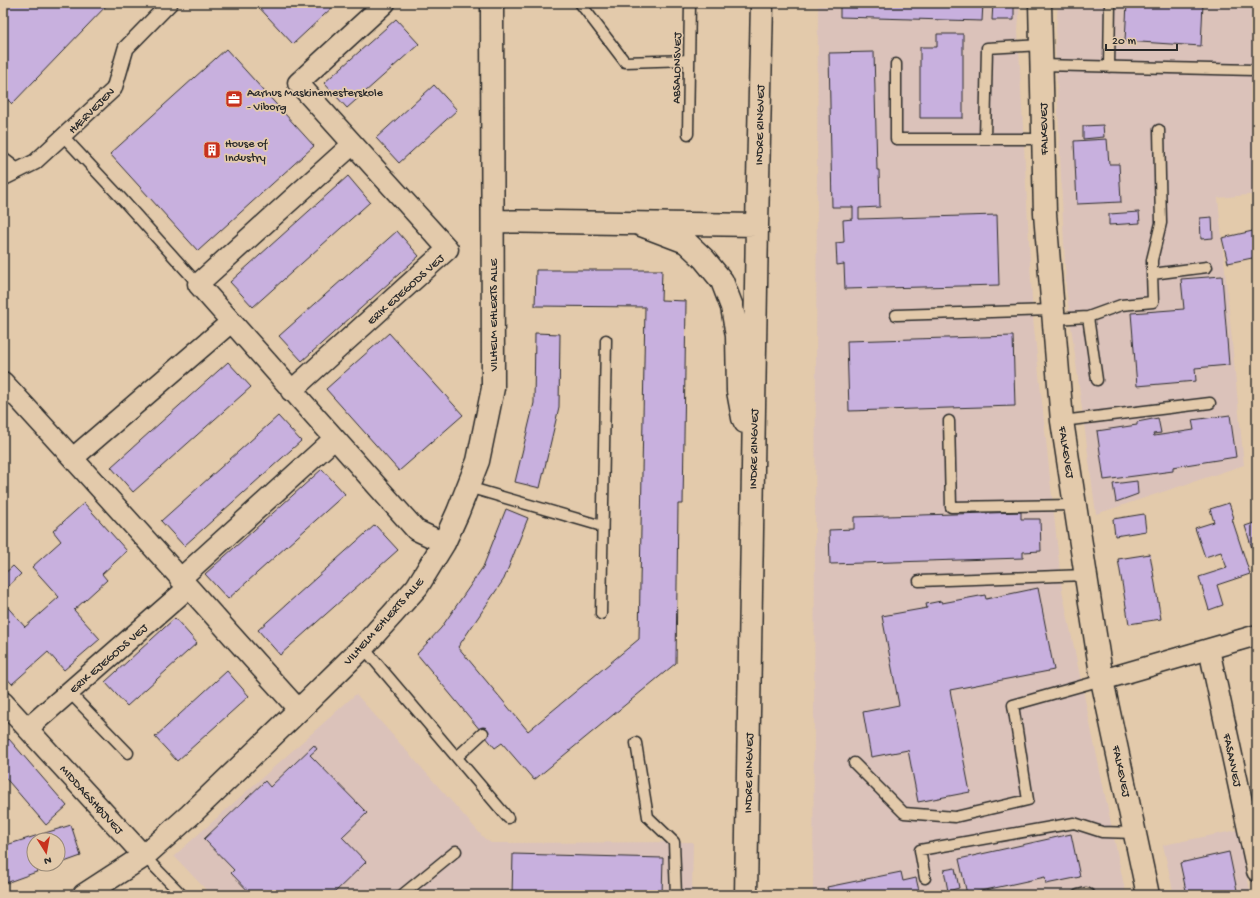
<svg xmlns="http://www.w3.org/2000/svg" width="1260" height="898" font-family="'Gochi Hand',sans-serif">
<style>
.built{fill:#dbc2ba}
.building{fill:#c8b0de;stroke:#2b2b2b;fill-rule:evenodd}
.lines{fill:none;stroke-linecap:round;stroke-linejoin:round}
.service-casing{stroke:#2b2b2b;stroke-width:13}
.pedestrian-casing{stroke:#2b2b2b;stroke-width:18}
.minor-casing{stroke:#2b2b2b;stroke-width:23}
.tertiary-casing{stroke:#2b2b2b;stroke-width:25}
.service{stroke:#e3caab;stroke-width:10}
.pedestrian{stroke:#e3caab;stroke-width:15}
.minor{stroke:#e3caab;stroke-width:20}
.tertiary{stroke:#e3caab;stroke-width:22}
.labels{text-anchor:middle;stroke-width:3.5;stroke-linejoin:round;paint-order:stroke}
.street-label{font-size:12px;fill:#2b2b2b;stroke:#e3caab}
.poi-label{font-size:12px;fill:#2b2b2b;stroke:#e3caab;text-anchor:start}
</style>
<rect width="100%" height="100%" fill="#e3caab"/>
<filter id="ink" filterUnits="userSpaceOnUse"><feTurbulence type="fractalNoise" baseFrequency=".025" numOctaves="2"/><feDisplacementMap in="SourceGraphic" scale="8" xChannelSelector="R" yChannelSelector="G"/><feConvolveMatrix kernelMatrix="1 2 1 2 8 2 1 2 1" color-interpolation-filters="sRGB"/></filter>
<g filter="url(#ink)">
<path class="built" d="M818,3H1020L1018,30L1033,318L1062,590L1126,895H813Z
M1058,3H1257V194L1218,198L1244,465L1096,514L1066,288L1055,43Z
M356,694L484,838L491,843L693,842L692,895H211L174,856Z
M1238,830L1251,895H1174L1163,845Z"/>
<path class="building" d="M3,3H109L12,104L3,95Z
M255,3H337L293,44Z
M840,3H983L982,21L840,17Z
M993,3H1014V20H992Z
M1127,3H1203L1201,46L1125,41Z
M396,19L419,44L347,108L324,83Z
M937,34H963V118H920V47H937Z
M226,49L314,146L198,251L110,154Z
M874,52L877,170H879L880,207L859,208V219L997,215L999,285L845,289L844,264L837,265L836,243L844,242L843,220L853,219V207H832L829,53Z
M434,85L457,110L399,163L376,138Z
M1103,125L1104,137L1083,139V126Z
M1107,139L1109,164H1119L1121,202L1077,204L1074,141Z
M348,176L370,202L253,307L230,282Z
M1139,212L1140,223L1109,225V214Z
M1212,217L1213,238L1201,239L1200,218Z
M1257,230V257L1228,263L1222,238Z
M397,231L419,256L302,361L279,336Z
M536,270H662L661,300L686,301L683,504H678L676,663L534,780L502,743L495,748L417,654L441,628L483,567L506,509L528,518L504,579L458,647L528,731L639,639L645,307L535,306Z
M1222,276L1229,365L1195,368L1196,381L1137,386L1131,313L1184,309L1181,279Z
M389,333L463,415L399,471L326,389Z
M535,333L560,334L559,407L540,488L515,482L534,403Z
M1013,336L1015,406L849,411L847,341Z
M228,362L251,387L133,492L111,467Z
M1230,415L1236,457L1173,467V471L1104,480L1097,431L1137,425V422L1158,418L1161,433L1153,434L1154,436L1194,430L1192,420Z
M278,416L301,441L184,546L161,521Z
M322,469L345,494L228,599L205,574Z
M1137,481L1138,494L1116,502L1113,484Z
M84,503L127,551L102,574L107,580L74,610L100,639L64,670L48,652L12,684L3,674V602L25,627L59,597L32,567L61,541L53,531Z
M1229,503L1234,518L1232,519L1250,574L1217,585L1223,605L1209,610L1199,577L1227,568L1221,552L1205,557L1195,528L1214,522L1210,509Z
M1021,512V519H1040L1041,551L1023,552V558L830,564L829,530L854,529V517Z
M1144,514L1146,531L1115,536L1113,519Z
M1257,522V560L1256,561L1245,526Z
M375,525L398,550L280,655L258,630Z
M1150,554L1161,619L1129,624L1118,559Z
M13,566L21,574L3,591V575Z
M1038,588L1054,670L950,690L970,792L918,802L908,750L871,757L863,712L899,705L882,616L927,608L926,604L941,601L942,603L985,595L986,599Z
M175,618L197,643L127,706L105,682Z
M227,671L249,696L177,761L155,737Z
M9,739L67,806L46,825L3,775V744Z
M314,745L317,749L310,755L367,813L342,837L366,862L332,895H252L231,873L234,870L204,839L265,781L270,787Z
M71,825L81,856L3,884V846ZM34,840H58V864H34Z
M1071,834L1080,877L1046,884L1045,877L967,894L959,859Z
M1229,852L1238,895H1187L1180,863Z
M513,854L663,858L662,895H512Z
M955,868L959,888L948,891L944,870Z
M901,872L903,881L916,878L920,895H829L827,887Z"/>
<g class="lines">
<defs>
<path id="service" d="M580,3L625,62L689,60
M896,64V139H1043
M1041,65L1254,70
M1109,67L1110,3
M688,134L690,3
M63,136L121,198L198,284
M985,139L987,48L1041,45
M1152,274V260L1161,223L1159,130
M896,315L1053,310
M1088,317L1097,380
M1054,319L1088,317L1121,305L1153,302L1152,274L1207,267
M949,421L951,507L1075,505
M1062,421L1210,403
M468,487L602,526
M919,581L1086,575
M601,614L606,340
M363,647L508,818
M69,692L128,753
M636,743L648,817L674,842L676,895
M457,757L483,733
M854,763L904,813L955,817L1028,800L1013,705L1102,680
M144,856L182,895
M925,878L920,850L1074,823L1102,832L1135,833
M402,895L456,851
M1078,895L1086,893L1090,895"/>
<path id="pedestrian" d="M3,161L16,171
M3,178L35,162L114,89L126,48L170,3"/>
<path id="minor" d="M353,144L298,83L385,3
M3,382C103,490 200,601 299,710
M291,391L448,249L353,144L198,284L416,530L444,543
M73,458L231,322
M180,579L334,439
M1209,649L1257,871
M1102,680L1257,635
M3,702L144,856
M28,728L188,588"/>
<path id="tertiary" d="M1040,3L1045,214L1062,421L1102,680L1148,895
M493,221L757,225
M636,223L686,242L704,259L722,281L732,307L737,336L738,391L743,418L745,422
M84,895L144,856L190,815L299,710L363,647L417,587L444,543L458,512L478,461L493,388L492,3
M746,895L757,225L762,3"/>
</defs>
<use href="#service" class="service-casing"/>
<use href="#pedestrian" class="pedestrian-casing"/>
<use href="#minor" class="minor-casing"/>
<use href="#tertiary" class="tertiary-casing"/>
<use href="#service" class="service"/>
<use href="#pedestrian" class="pedestrian"/>
<use href="#minor" class="minor"/>
<use href="#tertiary" class="tertiary"/>
</g>
</g>
<defs>
<symbol id="office-square" viewBox="-11 -11 22 22"><rect x="-9" y="-9" width="18" height="18" rx="4" fill="#c8321e" stroke="#e3caab"/><path d="M-6-3h4V-5.5h4V-3h4V5H-6ZM-1-4.5V-3h2v-1.5ZM-6 0V1H6V0Z" fill="#fff"/></symbol>
<symbol id="building-square" viewBox="-11 -11 22 22"><rect x="-9" y="-9" width="18" height="18" rx="4" fill="#c8321e" stroke="#e3caab"/><path d="M-4-6H4V6H1V3H-1V6H-4ZM-2.5-4.3h1.7v1.8h-1.7ZM.8-4.3h1.7v1.8H.8ZM-2.5-1h1.7V.8h-1.7ZM.8-1h1.7V.8H.8Z" fill="#fff"/></symbol>
</defs>
<g fill-rule="evenodd">
<use href="#office-square" x="224" y="89" width="20" height="20"/>
<use href="#building-square" x="202" y="140" width="20" height="20"/>
</g>
<g class="labels">
<g class="street-label">
<text transform="translate(676 68) rotate(-89)" y="4">ABSALONSVEJ</text>
<text transform="translate(91 110) rotate(-45)" y="4">HÆRVEJEN</text>
<text transform="translate(759 125) rotate(-89)" y="4">INDRE RINGVEJ</text>
<text transform="translate(1043 129) rotate(-91)" y="4">FALKEVEJ</text>
<text transform="translate(405 289) rotate(-42)" y="4">ERIK EJEGODS VEJ</text>
<text transform="translate(493 315) rotate(-90)" y="4">VILHELM EHLERTS ALLE</text>
<text transform="translate(753 449) rotate(-89)" y="4">INDRE RINGVEJ</text>
<text transform="translate(1067 452) rotate(81)" y="4">FALKEVEJ</text>
<text transform="translate(383 621) rotate(-48)" y="4">VILHELM EHLERTS ALLE</text>
<text transform="translate(108 658) rotate(-41)" y="4">ERIK EJEGODS VEJ</text>
<text transform="translate(1233 760) rotate(78)" y="4">FASANVEJ</text>
<text transform="translate(1122 771) rotate(78)" y="4">FALKEVEJ</text>
<text transform="translate(748 773) rotate(-89)" y="4">INDRE RINGVEJ</text>
<text transform="translate(92 799) rotate(48)" y="4">MIDDAGSHØJVEJ</text>
</g>
<g class="poi-label">
<text x="247" y="96">Aarhus Maskinemesterskole<tspan x="247" dy="14">- Viborg</tspan></text>
<text x="225" y="147">House of<tspan x="225" dy="14">Industry</tspan></text>
</g>
</g>
<rect width="1260" height="898" fill="none" stroke="#e3caab" stroke-width="16"/>
<rect x="8" y="8" width="1244" height="882" fill="none" stroke="#2b2b2b" stroke-width="1.5" filter="url(#ink)"/>
<g transform="translate(46 852) rotate(169)"><circle r="19" fill="#e3caab" stroke="#998a78"/>
<path d="M0-3L7 15L0 10L-7 15Z" fill="#c8321e"/>
<text y="-6" font-size="11" font-weight="bold" text-anchor="middle" fill="#2b2b2b">N</text>
</g>
<path d="M1106 44v6h71v-6" fill="none" stroke="#2b2b2b" stroke-width="2"/>
<text x="1112" y="44" font-size="12" fill="#2b2b2b" stroke="#e3caab" stroke-width="3" paint-order="stroke">20 m</text>
</svg>
